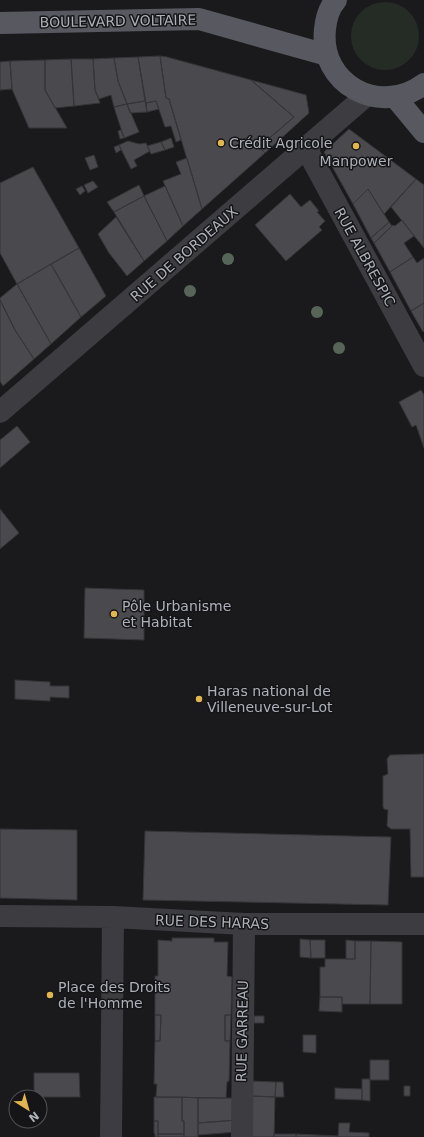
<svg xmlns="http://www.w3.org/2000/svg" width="424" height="1137" font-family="'DejaVu Sans',sans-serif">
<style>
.green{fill:#252c26}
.building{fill:#4a4a4e;stroke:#353538}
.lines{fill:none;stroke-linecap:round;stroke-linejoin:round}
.minor{stroke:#3c3c41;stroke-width:22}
.major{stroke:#585960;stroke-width:22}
.tree{fill:#566558}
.poi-dot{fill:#e1b64e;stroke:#151517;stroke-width:1.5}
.labels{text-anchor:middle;stroke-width:3;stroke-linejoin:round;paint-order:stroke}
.street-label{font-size:14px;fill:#aeb1ba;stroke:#151517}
.poi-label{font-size:14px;fill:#aeb1ba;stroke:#151517;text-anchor:start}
</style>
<rect width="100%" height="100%" fill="#1a1a1c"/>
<path class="green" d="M351 36a34 34 0 1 1 68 0a34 34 0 1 1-68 0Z"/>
<path class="building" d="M160,56L167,57L251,80L294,117L259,147L265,153L202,209L169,99L166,98Z
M160,56L166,98L169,99L181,140L176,142L171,126L165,127L156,101L146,103L138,57Z
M138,57L145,101L127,104L118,81L114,58Z
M114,58L118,81L127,104L114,107L111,95L99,99L95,90L93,59Z
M71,59L74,106L55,108L45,90V60Z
M71,59H93L95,90L100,103L74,106Z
M45,60V90L67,128H29L12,89L10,61Z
M10,61L12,89L0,90V62Z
M251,80L306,95L309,113L265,153L259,147L294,117Z
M145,101L147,112L130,113L127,104Z
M156,101L159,109L147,112L146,103Z
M127,104L139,132L124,138L114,107Z
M349,129L416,179L384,214L368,189L353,204L324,152Z
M121,130L124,138L120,139L118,131Z
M171,138L174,147L165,150L161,142Z
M128,141L139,144L146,143L150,151L134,160L137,166L131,169L119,145Z
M161,142L165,150L151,154L147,146Z
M119,145L121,150L116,153L114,147Z
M94,155L98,167L90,170L85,158Z
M187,158L202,209L183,226L163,181L181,174L176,162Z
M33,167L79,248L17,284L0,253V183Z
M416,179L424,185V248L391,207Z
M93,181L98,187L88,193L84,185Z
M139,185L144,196L114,212L107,202Z
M82,186L85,191L80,195L76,189Z
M165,186L183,226L167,241L144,196Z
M368,189L389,222L371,238L353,204Z
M290,194L301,207L310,200L319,211L317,212L325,221L319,227L322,230L286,261L255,225Z
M144,196L167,241L144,261L114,212Z
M116,217L144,261L127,276L109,253L98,234Z
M402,220L414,236L404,243L413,257L390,272L374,243L393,225L395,226Z
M389,222L392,226L374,243L371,238Z
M79,248L106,296L81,317L51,264Z
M413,257L417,263L424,258V303L411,311L390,272Z
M51,264L81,317L51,344L17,284Z
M17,284L51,344L34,359L15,330L0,300V298Z
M0,300L15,330L34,359L3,386L0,381Z
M424,303V331L423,332L411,311Z
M421,390L424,395V448L416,425L412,427L399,402Z
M17,426L30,442L0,468V440Z
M0,509L19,533L0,549Z
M85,588L144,590V640L84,638Z
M15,680L50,682V686H69V698L50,697V701L15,699Z
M424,754V877H411L410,829H391L387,826L388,810L384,809L383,807V776L388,774L387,759L390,755Z
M0,829L77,830V900L0,898Z
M145,831L391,837L388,905L143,900Z
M172,938H214V942H228L227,976L232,977L231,1015H225V1041H230L229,1081L227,1082L226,1098L156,1097L157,1084H154L155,1041H160L161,1015H155V976H158V940L172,941Z
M300,939L310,940L311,958L300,957Z
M310,940H325V958H311Z
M346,940L355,941V959H346Z
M355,941H371L370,1004H342V997H320V967H325V959H355Z
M371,941L402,942V1004H370Z
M320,997H342V1012L319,1011Z
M155,1015H161L160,1041H155Z
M225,1015H231L230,1041H225Z
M254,1016H264V1023H254Z
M303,1035H316V1053L303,1052Z
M370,1060H389V1080H370Z
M34,1073H79L80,1097H34Z
M362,1079H370V1101L362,1100Z
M250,1081L276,1082L275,1097L250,1096Z
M276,1082H283L284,1097H275Z
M404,1086H410V1096H404Z
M335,1088L362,1089V1100L335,1099Z
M250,1096L275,1097L274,1137H250Z
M154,1097H182V1121H184V1134H158V1121H154Z
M182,1097L198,1098V1137H184V1121H182Z
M198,1098H236L237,1120L198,1123Z
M237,1120V1132L198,1135V1123Z
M154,1121H158V1137H155V1134L154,1133Z
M339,1123H350L349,1132L369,1133V1137H338Z
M158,1134H184V1137H158Z
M274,1134H296V1137H274Z
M296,1134L338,1136V1137H296Z"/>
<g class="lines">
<path class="minor" d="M306,148L424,366
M0,412L367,95
M0,916L113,917L244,924H424
M111,1137L113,917
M242,1137L244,924"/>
<path class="major" d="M336,0C329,8 326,19 325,29C319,84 379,117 424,84
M0,23L199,19L327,55
M395,97L424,132"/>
</g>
<g class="tree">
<circle cx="228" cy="259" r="6"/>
<circle cx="190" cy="291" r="6"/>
<circle cx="317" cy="312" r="6"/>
<circle cx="339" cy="348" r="6"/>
</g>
<g class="poi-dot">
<circle cx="221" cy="143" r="4"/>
<circle cx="356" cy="146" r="4"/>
<circle cx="114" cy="614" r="4"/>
<circle cx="199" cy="699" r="4"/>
<circle cx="50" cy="995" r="4"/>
</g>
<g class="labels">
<g class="street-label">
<text transform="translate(118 21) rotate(-1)" y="5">BOULEVARD VOLTAIRE</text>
<text transform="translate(184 254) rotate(-41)" y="5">RUE DE BORDEAUX</text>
<text transform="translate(365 257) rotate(61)" y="5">RUE ALBRESPIC</text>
<text transform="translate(212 922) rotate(2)" y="5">RUE DES HARAS</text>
<text transform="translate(242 1031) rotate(-89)" y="5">RUE GARREAU</text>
</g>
<g class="poi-label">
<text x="229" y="148">Crédit Agricole</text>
<text x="356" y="166" text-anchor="middle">Manpower</text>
<text x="122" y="611">Pôle Urbanisme<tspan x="122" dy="16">et Habitat</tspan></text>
<text x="207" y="696">Haras national de<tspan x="207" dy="16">Villeneuve-sur-Lot</tspan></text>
<text x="58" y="992">Place des Droits<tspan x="58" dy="16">de l'Homme</tspan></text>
</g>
</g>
<g transform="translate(28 1109) rotate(143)"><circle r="19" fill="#151517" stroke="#525358"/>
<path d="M0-3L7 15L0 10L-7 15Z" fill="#e1b64e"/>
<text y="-6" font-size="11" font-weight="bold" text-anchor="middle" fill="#aeb1ba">N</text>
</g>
</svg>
